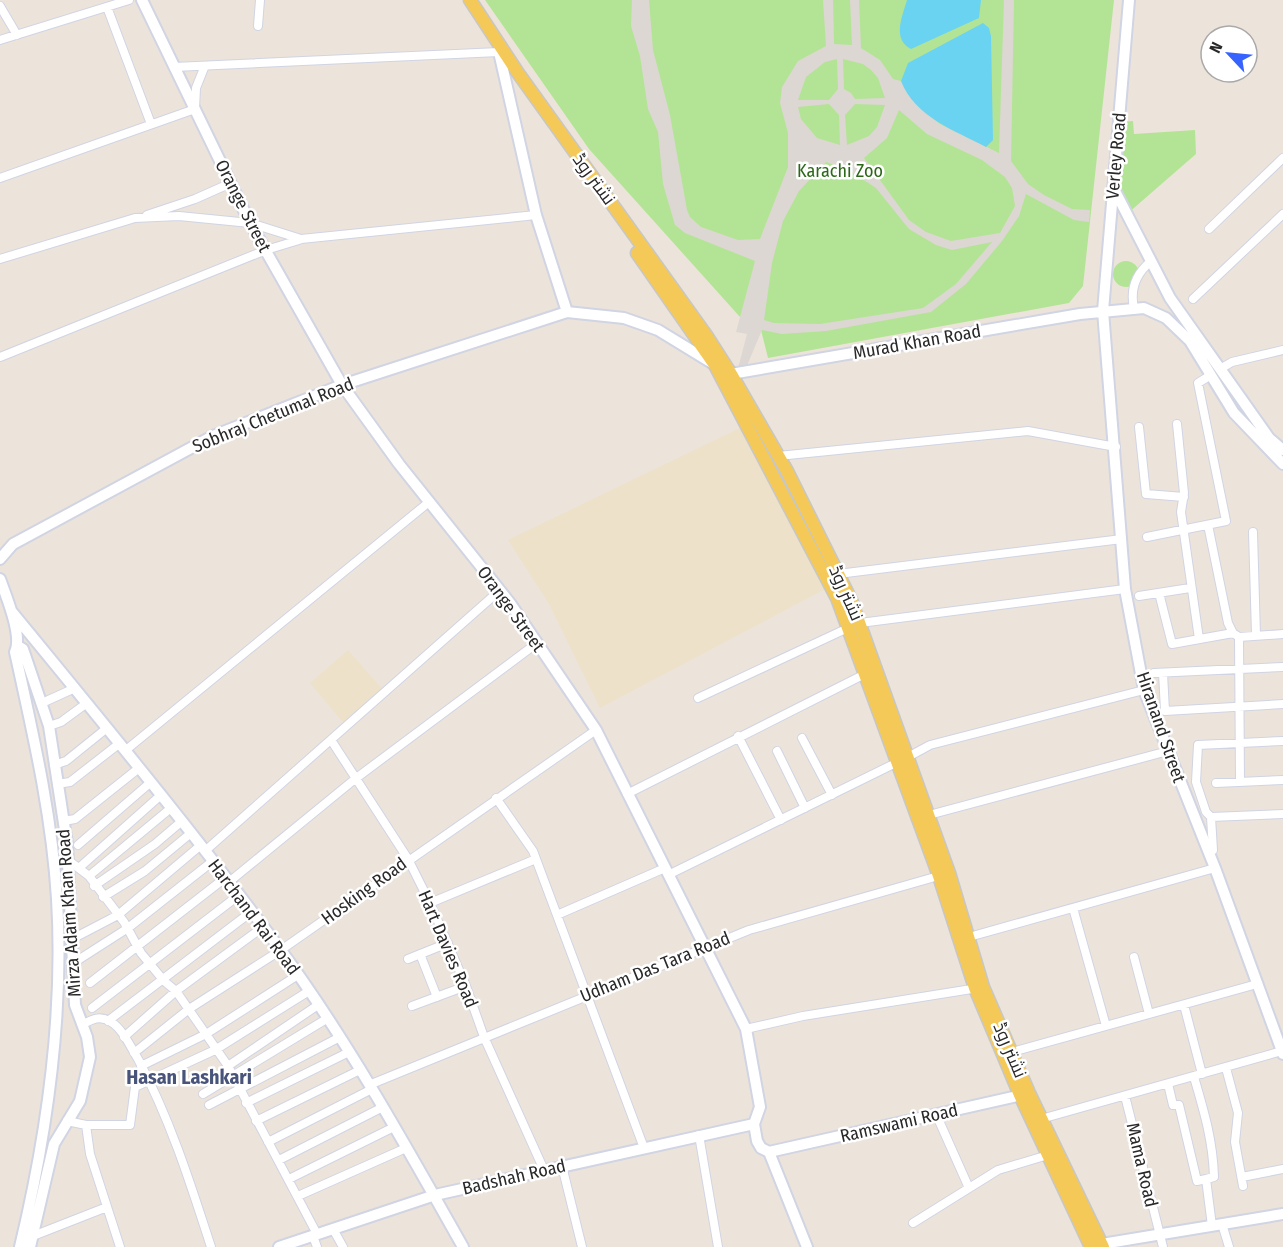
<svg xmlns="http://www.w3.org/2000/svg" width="1283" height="1247" font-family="'Fira Sans Condensed',Cairo,sans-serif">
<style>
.education{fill:#eee1c9}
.green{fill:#b3e495}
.plaza{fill:#dcd7d2;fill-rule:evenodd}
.water{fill:#6ad3f1}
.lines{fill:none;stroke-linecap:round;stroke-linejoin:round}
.street-casing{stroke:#d0d4e3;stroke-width:10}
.secondary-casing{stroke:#d0d4e3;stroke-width:14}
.primary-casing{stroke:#c7c7c7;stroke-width:15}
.street{stroke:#fff;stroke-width:8}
.secondary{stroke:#fff;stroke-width:10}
.primary{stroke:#f4c958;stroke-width:12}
.labels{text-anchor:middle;stroke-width:5;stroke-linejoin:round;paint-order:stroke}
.street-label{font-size:18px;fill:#292929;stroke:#fff}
.park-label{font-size:18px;fill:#2c6818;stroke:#fff}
.neighbourhood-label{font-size:20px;font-weight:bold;fill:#49547b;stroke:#fff}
</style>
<rect width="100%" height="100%" fill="#ece4db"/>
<path class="education" d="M748,424L831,586L600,708L549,604L508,540Z
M348,650L385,692L346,726L310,683Z"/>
<path class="green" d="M485,0H1114L1083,286L1069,303L768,358L761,330L740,317L589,149Z
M1133,121L1134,134L1195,130L1196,154L1127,214L1113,187L1119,122Z
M1113 274a13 13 0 1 1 26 0a13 13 0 1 1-26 0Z"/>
<path class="plaza" d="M632,0H649L653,50L670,115L687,210L690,217L701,227L738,240L760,239L788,167V133L780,103L782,87L798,61L826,46L823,0H833L834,44L852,45L850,0H859L861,48L880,60L893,79L901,81L922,109L940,124L999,153L1004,0H1014L1011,161L1028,184L1044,195L1072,209L1090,210L1089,222L1074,220L1026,194L1019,216L1002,241L966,284L931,312L826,331L782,334L762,330L746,368L737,372L747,334L736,332L755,261L685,233L675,225L663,184L658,132L648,109L640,56L631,26ZM837,59L838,89L829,100H798L806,77L825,62ZM843,59L863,64L871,70L878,78L885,98L855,99L851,93L844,89ZM829,104L839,115L840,145L817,138L801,119L798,107ZM855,104L885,105L877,127L869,136L847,145L845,115ZM899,110L927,134L982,160L1005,177L1012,188L1015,206L1000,233L951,241L926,232L909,220L864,158L887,138ZM826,162L850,171L876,188L909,229L936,245L952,250L992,242L956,284L923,308L820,324L774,323L764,320L772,263L783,221L799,191Z"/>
<path class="water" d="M907,0H981L979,18L911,49C892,39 902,17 907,0Z
M983,23L989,28L991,36L993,140L986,147C954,130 915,117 901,81L908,63Z"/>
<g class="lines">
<defs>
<path id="street" d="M0,6L17,35
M107,7L151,124
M258,26L260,0
M0,40L129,0
M174,67L499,52
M0,178L195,109L196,88L204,68
M147,215L195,199L231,183
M1209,229L1283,158
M0,259L135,218L179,216L250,223L301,239L536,215
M1193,299L1283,214
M1134,308C1130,290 1136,274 1150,262
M0,357L266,250L299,240
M1220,369L1232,362L1283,350
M1177,424L1184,493L1181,512L1199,639
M1139,427L1146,494L1184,497
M778,456L1028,431L1116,447
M1208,525L1228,623L1233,633L1239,637
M1253,532L1256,635
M1147,537L1226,521L1198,383L1211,375
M838,574L1122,539
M1159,593L1172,644L1233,633
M1139,596L1190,588
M860,623L1125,589
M1154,673L1283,667
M1163,673L1165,711L1283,704
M698,698L848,628
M42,703L75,688
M49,726L61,722L87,703
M738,736L781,820
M802,738L832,795
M331,740L408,859L430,903L466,986L484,1037L544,1170
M126,750L429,502
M777,751L805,808
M908,757L930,745L1144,690
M54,765L66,761L107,728
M1240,782L1239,637L1283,634
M1216,783L1283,780
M57,784L70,782L120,743
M627,794L865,674
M496,798L533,851L644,1148
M929,815L1168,751
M1211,817L1283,814
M64,821L75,819L139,768
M78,845L151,782
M1213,850L1211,817L1206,812L1196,782L1198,745L1283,741
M205,851L499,591
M68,860L89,876L124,922L141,953L164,981L176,991L228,1066L317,1234
M80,867L161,795
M668,875L898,762
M89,876L171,808
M229,882L355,779L537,643
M94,886L155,844L182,821
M103,897L145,871L191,833
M430,903L536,859
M1073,908L1106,1026
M557,915L665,868
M969,937L1215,868
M72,939L118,915L201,845
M420,954L437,997
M1134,957L1149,1014
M408,959L448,943
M75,962L128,928L213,861
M90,983L225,878
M1184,1005L1202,1074
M412,1006L466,986
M92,1008L239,895
M108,1021L251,912
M82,1025C92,1019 100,1015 111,1022C123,1029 131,1048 138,1059C170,1119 190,1182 211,1247
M746,1029L803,1016L978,988
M124,1037L176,991L263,927
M1012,1052L1257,984
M134,1053L189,1009L281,950L596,730
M141,1066L206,1034L298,975
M228,1066L318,1005
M1226,1068L1238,1113L1235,1142L1243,1186
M1194,1077C1204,1111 1213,1141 1214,1177L1206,1179
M1168,1084L1173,1105H1179L1197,1181L1206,1179L1212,1226
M369,1085L749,930L942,875
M203,1094L328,1018
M1125,1096L1163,1247
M246,1103L349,1052
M209,1105L340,1037
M936,1114L969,1188
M1041,1119L1282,1051
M67,1121L86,1125H130L135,1087L215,1050L309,991
M256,1121L360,1070
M86,1125L90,1154L120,1247
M699,1135L718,1247
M268,1142L372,1089
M279,1160L383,1107
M562,1166L582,1247
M1242,1177L1283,1169
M289,1179L394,1127
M298,1196L406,1148
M913,1223L998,1170L1048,1155
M1222,1224L1229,1247
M333,1229L343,1247
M33,1236L107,1207
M313,1236L317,1247"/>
<path id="secondary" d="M142,0L250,223L342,385L399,464L510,603L596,730L746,1029L760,1107L754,1124L757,1141L761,1148L769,1152L807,1247
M1129,0L1103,311L1125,589L1144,690L1215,868L1283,1054
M499,52L536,215L567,312
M1113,187L1170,298L1269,438L1283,450
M726,371L731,374L1080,314L1144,308L1166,318L1190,341L1234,413L1283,464
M0,559L13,544L213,436L342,385L567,312L624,318L658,330L712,363
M0,579C6,596 23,636 15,652C33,734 52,815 57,899C64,1015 47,1134 20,1247
M12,612C103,723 195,834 280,949C349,1043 406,1146 463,1247
M18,646L23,649L49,726L67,843L75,1005L87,1037L90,1057L80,1101L54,1144L30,1247
M769,1152L1026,1094
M1102,1244L1283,1214
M279,1247L435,1195L754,1124"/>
<path id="primary" d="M470,0L518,73L706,335L731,374L787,471L851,600L949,873L983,987L1029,1093L1103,1247
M637,253L715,365L837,598L939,876L975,988L1020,1095L1091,1247"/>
</defs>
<use href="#street" class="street-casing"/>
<use href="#secondary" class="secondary-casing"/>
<use href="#primary" class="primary-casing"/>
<use href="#street" class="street"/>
<use href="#secondary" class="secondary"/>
<use href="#primary" class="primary"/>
</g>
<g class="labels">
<g class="street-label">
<text transform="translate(1116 156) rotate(-85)" y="6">Verley Road</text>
<text transform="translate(594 179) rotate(54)" y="6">نشتر روڈ</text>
<text transform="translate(243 206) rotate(63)" y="6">Orange Street</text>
<text transform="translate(917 342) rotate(-10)" y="6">Murad Khan Road</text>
<text transform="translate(273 415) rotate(-22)" y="6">Sobhraj Chetumal Road</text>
<text transform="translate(846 593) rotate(66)" y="6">نشتر روڈ</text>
<text transform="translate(511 609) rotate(54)" y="6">Orange Street</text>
<text transform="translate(1161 727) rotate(71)" y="6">Hiranand Street</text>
<text transform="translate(364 891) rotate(-36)" y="6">Hosking Road</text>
<text transform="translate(69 913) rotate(-94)" y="6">Mirza Adam Khan Road</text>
<text transform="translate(254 917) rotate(53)" y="6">Harchand Rai Road</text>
<text transform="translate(448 949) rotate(67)" y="6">Hart Davies Road</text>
<text transform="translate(655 967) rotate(-22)" y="6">Udham Das Tara Road</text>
<text transform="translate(1010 1050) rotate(67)" y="6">نشتر روڈ</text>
<text transform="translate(899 1123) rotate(-13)" y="6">Ramswami Road</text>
<text transform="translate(1142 1165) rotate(77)" y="6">Mama Road</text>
<text transform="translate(514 1177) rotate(-13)" y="6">Badshah Road</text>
</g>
<g class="park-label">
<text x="840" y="177">Karachi Zoo</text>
</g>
<g class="neighbourhood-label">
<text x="189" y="1084">Hasan Lashkari</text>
</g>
</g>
<g transform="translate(1229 54) rotate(296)"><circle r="28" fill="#ffffff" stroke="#a9a9a9" stroke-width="1.5"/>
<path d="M0-4.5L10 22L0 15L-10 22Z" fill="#3663fe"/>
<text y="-9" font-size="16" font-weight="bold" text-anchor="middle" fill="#292929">N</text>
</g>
</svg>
